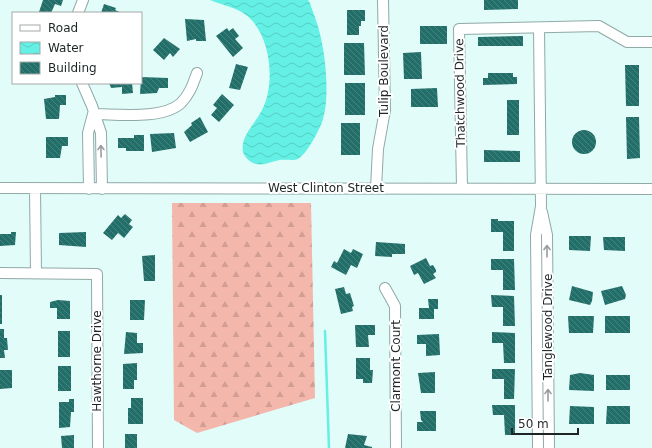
<svg xmlns="http://www.w3.org/2000/svg" width="652" height="448" font-family="'DejaVu Sans',sans-serif">
<style>
.forest{fill:url(#forest-firs)}
.water{fill:url(#water-waves)}
.lines{fill:none;stroke-linecap:round;stroke-linejoin:round}
.stream{stroke:#64f0e4;stroke-width:2.5}
.building{fill:url(#building-back-hatch)}
.minor-casing{stroke:#90a9a6;stroke-width:12}
.minor{stroke:#fff;stroke-width:10}
.oneway{stroke:#999d9d}
.labels{text-anchor:middle;stroke-width:4;stroke-linejoin:round;paint-order:stroke}
.street-label{font-size:12px;fill:#1d2625;stroke:#fff}
</style>
<defs>
<pattern id="forest-firs" width="22" height="20" patternUnits="userSpaceOnUse"><rect width="22" height="20" fill="#f4b7ac"/><path d="M5 1l3.5 6h-7zM16 11l3.5 6h-7z" fill="#d19d94"/></pattern>
<pattern id="water-waves" width="16" height="10" patternUnits="userSpaceOnUse"><rect width="16" height="10" fill="#64f0e4"/><path d="M0 5q4-4 8 0t8 0" fill="none" stroke="#56cec3"/></pattern>
<pattern id="building-back-hatch" width="6" height="6" patternUnits="userSpaceOnUse"><rect width="6" height="6" fill="#226e68"/><path d="M-1 5l2 2M0 0l6 6M5-1l2 2" fill="none" stroke="#48827e"/></pattern>
</defs>
<rect width="100%" height="100%" fill="#e2fcf9"/>
<path class="forest" d="M172,203H311L315,398L197,433L174,420Z"/>
<path class="water" d="M210,0H308L310,3C313,13 318,24 320,34C326,58 331,105 320,127C315,137 307,153 298,159C293,161 285,159 280,160C273,161 263,166 256,164C251,163 245,158 243,152C240,137 255,124 262,110C276,84 271,34 246,15C236,7 221,5 210,0Z"/>
<g class="lines">
<path class="stream" d="M325,331L329,448"/>
</g>
<path class="building" d="M43,0H63L61,6L55,4L51,13H42L39,12Z
M484,0H518V9L484,10Z
M104,4L116,8L115,10L122,13H101Z
M347,10H365V21H361V26H359V35H347Z
M185,19L204,20L206,41H196V39L187,41Z
M420,26H447V44H420Z
M227,28L229,31L233,28L239,36L235,39L243,48L233,57L216,36Z
M523,36V46H478V37Z
M164,38L180,49L173,57L170,53L164,60L153,50Z
M344,43H364L365,75H344Z
M421,52L422,79H404L403,53Z
M236,64L248,67L240,90L229,88Z
M625,65H639V106H626Z
M488,73H513V77H517V84L483,85V78H488Z
M141,77L168,78V88H159L157,93L140,94Z
M109,83H132L133,93L122,94V87L111,88Z
M345,83H365V115H345Z
M437,88L438,107H411V89Z
M222,94L234,105L219,122L211,115L217,108L213,105Z
M55,95H66V105H60L59,119H46L44,99L55,97Z
M507,100H519V135H507Z
M200,117L208,132L190,142L184,132L192,125L191,123Z
M626,117H639L640,158L627,159Z
M341,123H360V155H341Z
M572 142a12 12 0 1 1 24 0a12 12 0 1 1-24 0Z
M174,133L176,148L152,152L150,134Z
M134,135H144V151H126V148H118V138H134Z
M46,137H68V146H62L60,158H46Z
M484,150L520,151V162H484Z
M125,214L132,220L129,224L133,227L124,238L118,233L112,240L103,233L118,215L121,218Z
M491,219H498V221H514V251H503V232H491Z
M11,232H16L15,245L0,246V234H11Z
M86,232V247L59,245V233Z
M569,236H591L590,251L569,250Z
M603,237H625V251L604,250Z
M376,242L405,244V254H392V257L375,256Z
M344,249L351,253L353,249L363,254L357,268L351,265L346,275L331,267L334,261L337,263Z
M155,255V281H144L142,256Z
M426,258L430,266L433,265L436,270V272L433,274L436,278L424,284L418,273L414,275L410,266Z
M491,259H514L515,290H503V270H491Z
M572,286L593,292L592,301L590,305L569,300Z
M622,286L626,295L625,299L605,305L601,291Z
M344,287L346,294L350,293L354,306L352,307L353,311L341,314L335,289Z
M0,295H2V324H0Z
M491,295L514,296L515,326H503V307H492Z
M428,299H438V309H434V319H419V308H429Z
M58,300L70,301V319H57V308H50V302Z
M130,300H145L144,320H130Z
M568,316H594L593,333H569Z
M605,316H630V333H605Z
M355,325H375V335H368L369,347H356Z
M0,329H4V338H7L8,350H4L5,358H0Z
M58,331H70V357H58Z
M126,332L137,333V343H143V353L124,354Z
M492,332L515,333V363H504L503,343H492Z
M439,334L440,355L426,356V344H417V335Z
M356,358H370V370H373L372,383H363V379H356Z
M137,363V380H134V389H123V364Z
M58,366H71V391H58Z
M492,369H515L514,399H504V379H492Z
M0,370H12V388L0,389Z
M435,372V393H421L418,373Z
M580,373L594,375V391L569,390L570,375Z
M606,375H630V390H606Z
M131,398H143V424H128V408H131Z
M69,399H74V412H71L70,427L59,428V402H69Z
M492,405H515V435H505L504,415H493Z
M570,406L594,407V424H569Z
M607,406H630V424H606Z
M420,411H436V431H417V422H423L421,420Z
M125,434H137V448H125Z
M348,434L367,436L364,445L372,447V448H345Z
M74,435V448H62L61,436Z"/>
<g class="lines">
<defs>
<path id="minor" d="M78,13L83,0
M82,83L92,106L101,133L102,189
M93,114C117,114 163,120 181,103C190,94 193,84 197,73
M0,188L652,189
M376,188L378,149L385,110L383,0
M462,188L459,29L599,26L627,42H652
M35,189L36,273
M89,189L88,133L93,114
M542,212L547,235L549,448
M0,273L97,274L98,448
M385,288L395,306L396,448
M538,448L536,235L541,206L539,28"/>
</defs>
<use href="#minor" class="minor-casing"/>
<use href="#minor" class="minor"/>
</g>
<defs><path id="oneway-shaft" d="M-6 0H5M1.5-3L5.5 0L1.5 3" fill="none" stroke-width="1.6" stroke-linecap="round" stroke-linejoin="round"/></defs>
<g class="oneway">
<use href="#oneway-shaft" transform="translate(101 151) rotate(-91)"/>
<use href="#oneway-shaft" transform="translate(547 251) rotate(-90)"/>
<use href="#oneway-shaft" transform="translate(548 395) rotate(-90)"/>
</g>
<g class="labels">
<g class="street-label">
<text transform="translate(384 71) rotate(-90)" y="4">Tulip Boulevard</text>
<text transform="translate(460 93) rotate(-91)" y="4">Thatchwood Drive</text>
<text x="326" y="192">West Clinton Street</text>
<text transform="translate(548 327) rotate(-90)" y="4">Tanglewood Drive</text>
<text transform="translate(97 361) rotate(-90)" y="4">Hawthorne Drive</text>
<text transform="translate(396 366) rotate(-90)" y="4">Clarmont Court</text>
</g>
</g>
<rect x="12" y="12" width="130" height="72" fill="#ffffff" stroke="#a5a8a8"/>
<rect x="20" y="25" width="20" height="6" fill="#ffffff" stroke="#a5a8a8"/>
<text x="48" y="32" font-size="12" fill="#1d2625">Road</text>
<rect x="20" y="42" width="20" height="12" fill="url(#water-waves)" stroke="#a5a8a8"/>
<text x="48" y="52" font-size="12" fill="#1d2625">Water</text>
<rect x="20" y="62" width="20" height="12" fill="url(#building-back-hatch)" stroke="#a5a8a8"/>
<text x="48" y="72" font-size="12" fill="#1d2625">Building</text>
<path d="M512 428v6h66v-6" fill="none" stroke="#1d2625" stroke-width="2"/>
<text x="518" y="428" font-size="12" fill="#1d2625" stroke="#ffffff" stroke-width="3" paint-order="stroke">50 m</text>
</svg>
